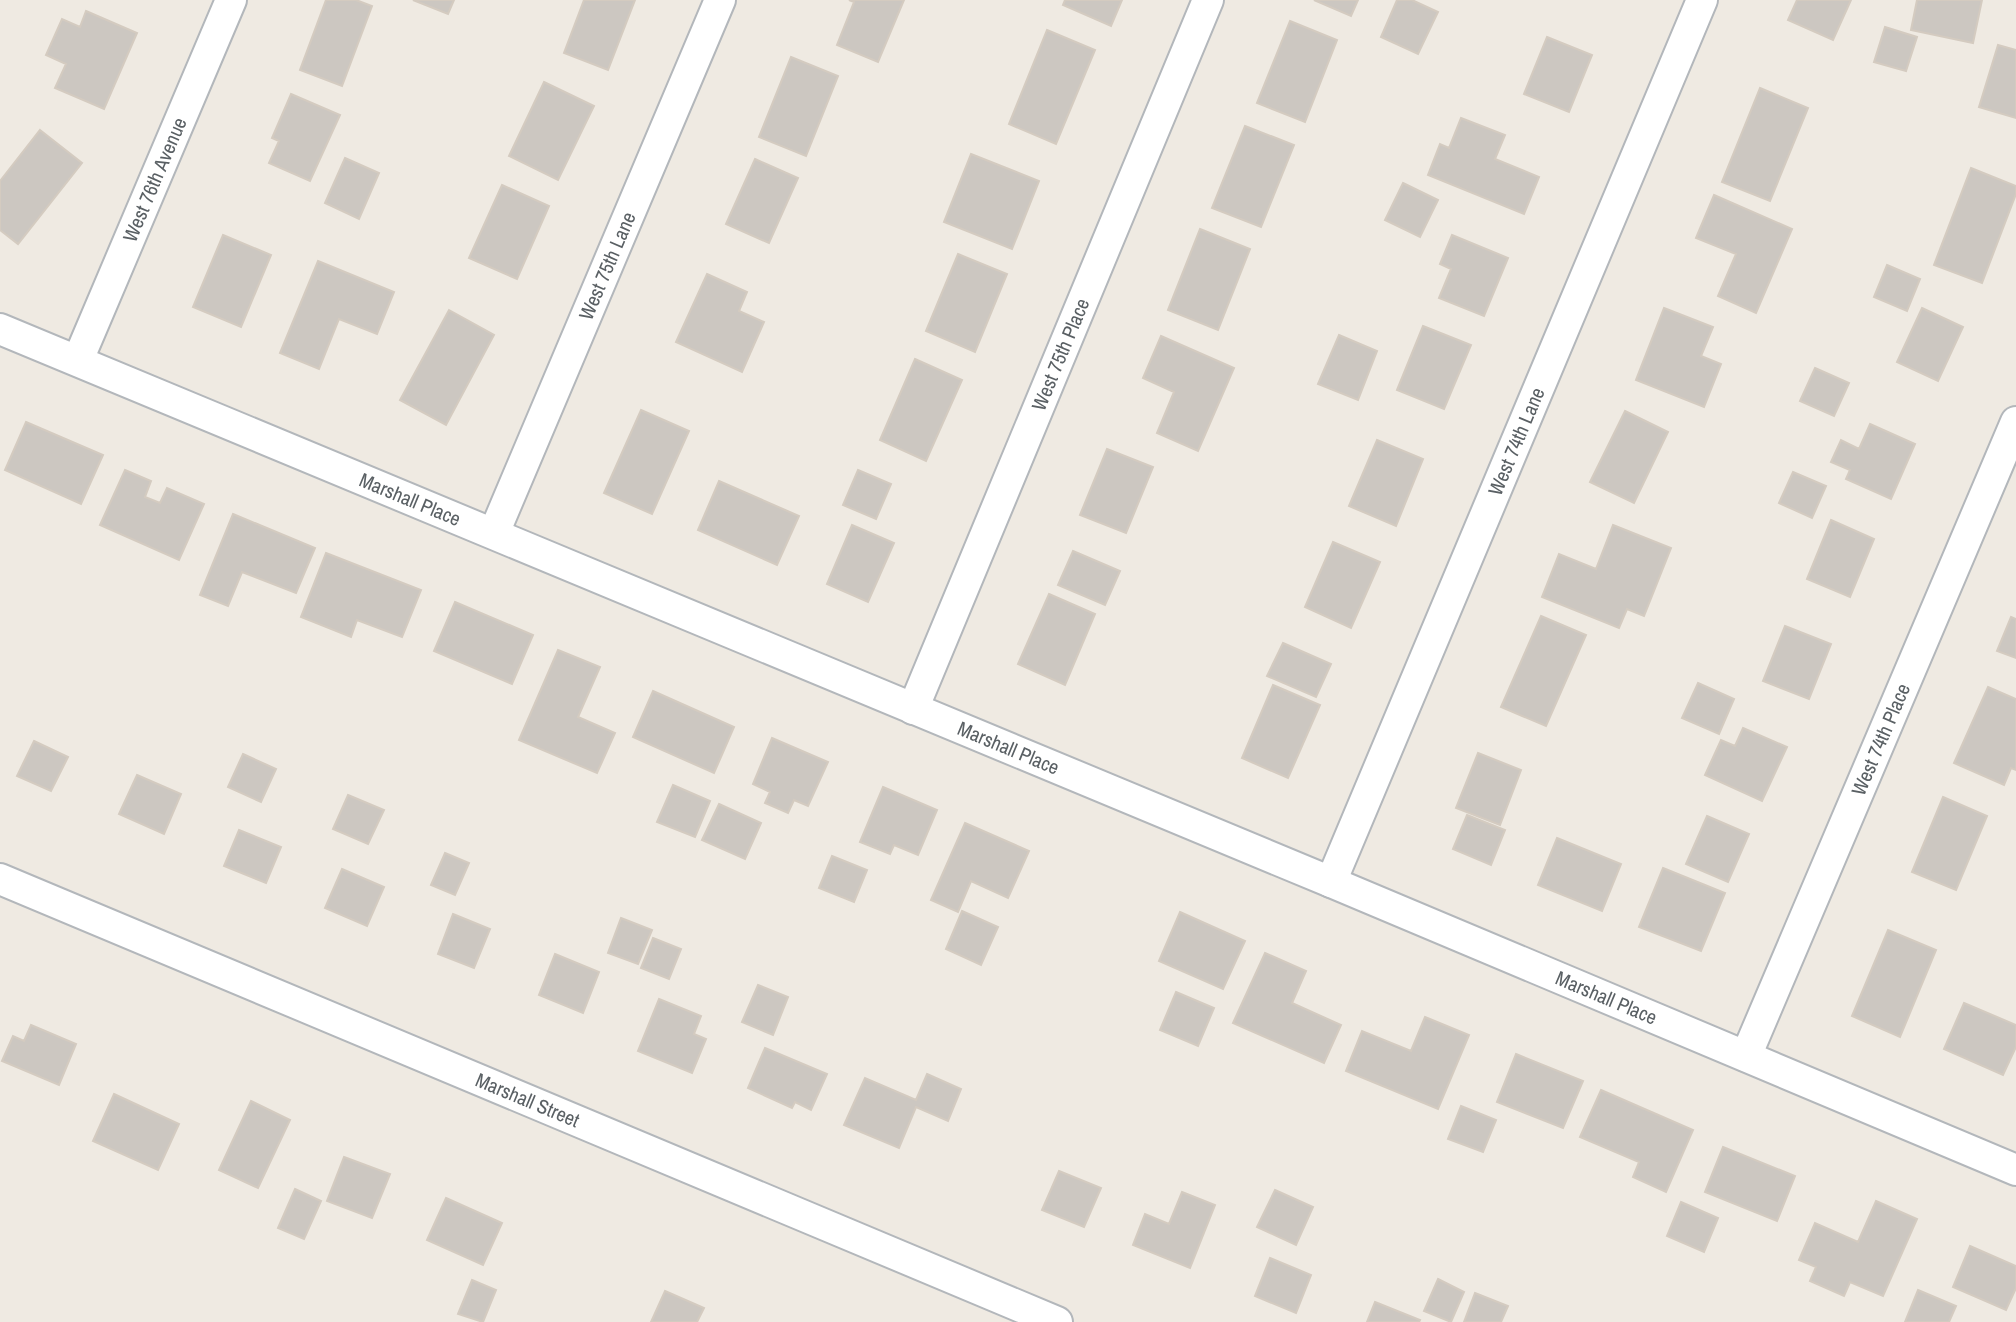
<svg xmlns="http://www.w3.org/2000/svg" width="2016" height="1322" font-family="'Archivo Narrow',sans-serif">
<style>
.building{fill:#ccc7c1;stroke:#d4cbc0;stroke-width:2}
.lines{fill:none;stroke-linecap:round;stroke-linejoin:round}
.minor-casing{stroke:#b3b7bb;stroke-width:34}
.minor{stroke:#fff;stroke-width:30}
.labels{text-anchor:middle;stroke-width:6;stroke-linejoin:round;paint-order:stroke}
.street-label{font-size:20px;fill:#5a6064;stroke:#fff}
</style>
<rect width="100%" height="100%" fill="#efeae2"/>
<path class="building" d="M326,0H356L372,6L342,86L300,70Z
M413,0H454L448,14Z
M584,0H635L608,70L564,53Z
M849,0H904L878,62L837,45L854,2Z
M1065,0H1122L1111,26L1063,5Z
M1314,0H1358L1351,16Z
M1397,0H1412L1438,12L1418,54L1381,37Z
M1797,0H1851L1833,40L1788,20Z
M1917,0H1982L1973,43L1911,30Z
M86,11L137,33L104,109L55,88L66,64L46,55L62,19L80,27Z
M1290,21L1337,40L1305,122L1257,103Z
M1885,27L1917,37L1906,71L1874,62Z
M1047,30L1095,50L1056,144L1009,124Z
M1547,37L1592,55L1569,112L1524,94Z
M1998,45L2016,50V118L1979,107Z
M791,57L838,76L806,156L759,137Z
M544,82L594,106L558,180L509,156Z
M1760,88L1808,108L1770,201L1722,182Z
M291,94L340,115L310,181L269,163L279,141L272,138Z
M1461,118L1505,135L1495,159L1539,177L1524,214L1428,175L1440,144L1449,148Z
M1245,126L1294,145L1261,227L1212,208Z
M40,130L82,163L18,244L0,230V181Z
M971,154L1039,181L1012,249L944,222Z
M345,158L379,173L359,219L325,203Z
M755,159L798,178L769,243L726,224Z
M1971,168L2016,186V194L1982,283L1934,265Z
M1403,183L1438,200L1420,237L1385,220Z
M502,185L549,206L517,279L469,258Z
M1714,195L1792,229L1756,313L1718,296L1736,254L1696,238Z
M1200,229L1250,249L1218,330L1168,310Z
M223,235L271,255L241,327L193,307Z
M1452,235L1508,258L1484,316L1439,298L1451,269L1440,264Z
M958,254L1007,274L975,352L926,331Z
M318,261L394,292L377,334L339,319L319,369L280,353Z
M1887,265L1920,279L1907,311L1874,297Z
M707,274L747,292L739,311L764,322L742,372L676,342Z
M1664,308L1713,327L1701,356L1721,364L1704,407L1636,380Z
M1922,308L1963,327L1938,381L1897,362Z
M449,310L494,335L446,425L400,400Z
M1423,326L1471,345L1444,409L1397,390Z
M1339,335L1377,351L1358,400L1318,384Z
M1161,336L1234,368L1198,451L1157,433L1174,392L1143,378Z
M915,359L962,380L926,461L880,440Z
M1815,368L1849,383L1834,416L1800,401Z
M641,410L689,431L652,514L604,493Z
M1625,411L1668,432L1634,503L1590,482Z
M26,422L103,455L81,504L5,470Z
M1870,424L1915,444L1891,499L1846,479L1850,470L1831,462L1841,440L1859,449Z
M1377,440L1423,459L1396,526L1349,506Z
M1107,449L1153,467L1126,533L1080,515Z
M125,470L151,481L145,497L160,503L167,488L204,504L179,560L100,525Z
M858,470L891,484L876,519L843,505Z
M1793,472L1826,486L1812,518L1779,503Z
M719,481L799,516L777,565L698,530Z
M233,514L315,548L296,593L242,572L228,606L200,595Z
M1831,520L1874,539L1850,597L1807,579Z
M852,525L894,543L868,602L827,584Z
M1613,525L1671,548L1644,616L1627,609L1619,628L1542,597L1559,554L1596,569Z
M1333,542L1380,562L1351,628L1305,607Z
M1073,551L1120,571L1105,605L1058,585Z
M326,553L421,590L402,637L357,620L351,637L301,617Z
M1049,594L1095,614L1065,685L1018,664Z
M455,602L533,635L512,684L434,651Z
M1541,616L1586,635L1546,726L1501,707Z
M2011,617L2016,619V658L1997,651Z
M1785,626L1831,644L1809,699L1763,681Z
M1283,643L1331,664L1316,697L1267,676Z
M558,650L600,667L578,717L615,733L597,773L519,740Z
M1698,683L1734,699L1719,734L1682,718Z
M1273,685L1320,705L1288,778L1242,758Z
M1988,687L2016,699V770L2011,768L2004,785L1954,763Z
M653,691L734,727L714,773L633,737Z
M1743,728L1787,747L1762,801L1705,775L1721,740L1735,746Z
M772,738L828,762L808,806L794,800L788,813L765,803L770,792L753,784Z
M34,741L68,757L51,791L17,776Z
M1478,753L1521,770L1500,825L1456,808Z
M243,754L276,769L261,802L228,787Z
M137,775L181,794L164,834L119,814Z
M673,785L710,801L695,837L657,822Z
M883,787L937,810L918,855L894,845L890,854L860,842Z
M348,795L384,810L368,844L333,829Z
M1943,797L1987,816L1956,890L1912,872Z
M719,804L761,823L745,859L702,840Z
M1467,815L1505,830L1491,865L1453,849Z
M1707,816L1749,834L1728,882L1686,864Z
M965,823L1029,851L1008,898L971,881L958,912L931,900Z
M239,830L281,847L266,883L224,866Z
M1557,838L1621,864L1602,911L1538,885Z
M445,853L469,863L455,895L431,885Z
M832,856L867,870L854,902L819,888Z
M1663,868L1725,893L1701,951L1639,927Z
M342,869L384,887L367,926L325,908Z
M962,911L998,927L981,965L946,949Z
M1180,912L1245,941L1223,989L1159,961Z
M453,914L490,929L474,968L438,954Z
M621,918L652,930L638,964L608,953Z
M1888,930L1936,950L1900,1037L1852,1016Z
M653,938L681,949L669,979L641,968Z
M1265,953L1306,971L1292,1003L1341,1025L1324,1063L1233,1023Z
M555,954L599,972L583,1013L539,995Z
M758,985L788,997L773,1035L742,1022Z
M1176,992L1214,1008L1198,1046L1160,1030Z
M659,999L701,1016L694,1034L706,1039L692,1073L638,1051Z
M1964,1003L2016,1025V1047L2003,1075L1944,1049Z
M1425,1017L1469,1035L1438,1109L1346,1071L1362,1031L1411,1051Z
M31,1025L76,1044L59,1085L2,1061L13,1036L24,1041Z
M765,1048L827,1074L811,1110L795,1102L792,1108L748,1088Z
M1516,1054L1583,1081L1563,1128L1497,1102Z
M927,1074L961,1089L948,1121L916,1107L899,1148L844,1125L865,1078L916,1100Z
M1601,1090L1693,1130L1666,1192L1633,1177L1639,1162L1580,1137Z
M114,1094L179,1124L158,1170L93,1141Z
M251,1101L290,1120L258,1188L219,1170Z
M1461,1106L1496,1120L1483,1152L1448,1139Z
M1723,1147L1795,1176L1777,1221L1705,1192Z
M344,1157L390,1174L372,1218L327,1201Z
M1059,1171L1101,1188L1084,1227L1042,1210Z
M295,1189L321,1201L304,1239L278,1228Z
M1275,1190L1313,1207L1296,1245L1257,1227Z
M1182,1192L1215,1205L1190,1268L1133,1245L1145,1214L1169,1224Z
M446,1198L502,1223L483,1265L427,1240Z
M1876,1201L1917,1219L1883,1296L1850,1282L1844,1296L1810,1281L1816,1267L1799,1260L1815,1223L1858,1242Z
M1681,1202L1718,1218L1704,1252L1667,1236Z
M1970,1246L2016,1266V1288L2006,1310L1953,1287Z
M1270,1258L1311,1275L1296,1313L1255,1296Z
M1438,1279L1464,1292L1451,1322L1424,1311Z
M472,1280L496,1290L483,1322L458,1314Z
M1918,1290L1956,1306L1949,1322H1905Z
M665,1291L704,1308L697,1322H651Z
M1475,1293L1508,1306L1501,1322H1464Z
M1375,1302L1420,1320L1419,1322H1367Z"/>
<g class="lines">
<defs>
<g id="minor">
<path id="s1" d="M0,329L1331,882L2016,1170"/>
<path id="s2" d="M78,360L231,0"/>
<path id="s3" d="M494,533L720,0"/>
<path id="s4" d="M913,709L1208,0"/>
<path id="s5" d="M0,879L1057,1322"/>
<path id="s6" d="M1331,882L1702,0"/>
<path id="s7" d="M1746,1056L2016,422"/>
</g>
</defs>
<use href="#minor" class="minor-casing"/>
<use href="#minor" class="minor"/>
</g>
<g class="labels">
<g class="street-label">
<text dy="7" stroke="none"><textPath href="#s2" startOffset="196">West 76th Avenue</textPath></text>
<text dy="7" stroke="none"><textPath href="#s3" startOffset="290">West 75th Lane</textPath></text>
<text dy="7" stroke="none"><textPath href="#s4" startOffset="384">West 75th Place</textPath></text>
<text dy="7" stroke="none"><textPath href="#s6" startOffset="478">West 74th Lane</textPath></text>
<text dy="7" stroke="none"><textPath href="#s1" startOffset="444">Marshall Place</textPath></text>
<text dy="7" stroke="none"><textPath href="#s7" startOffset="344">West 74th Place</textPath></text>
<text dy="7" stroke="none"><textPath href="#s1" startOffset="1092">Marshall Place</textPath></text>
<text dy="7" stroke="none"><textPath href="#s1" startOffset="1740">Marshall Place</textPath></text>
<text dy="7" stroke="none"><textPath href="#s5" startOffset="572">Marshall Street</textPath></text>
</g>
</g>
</svg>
